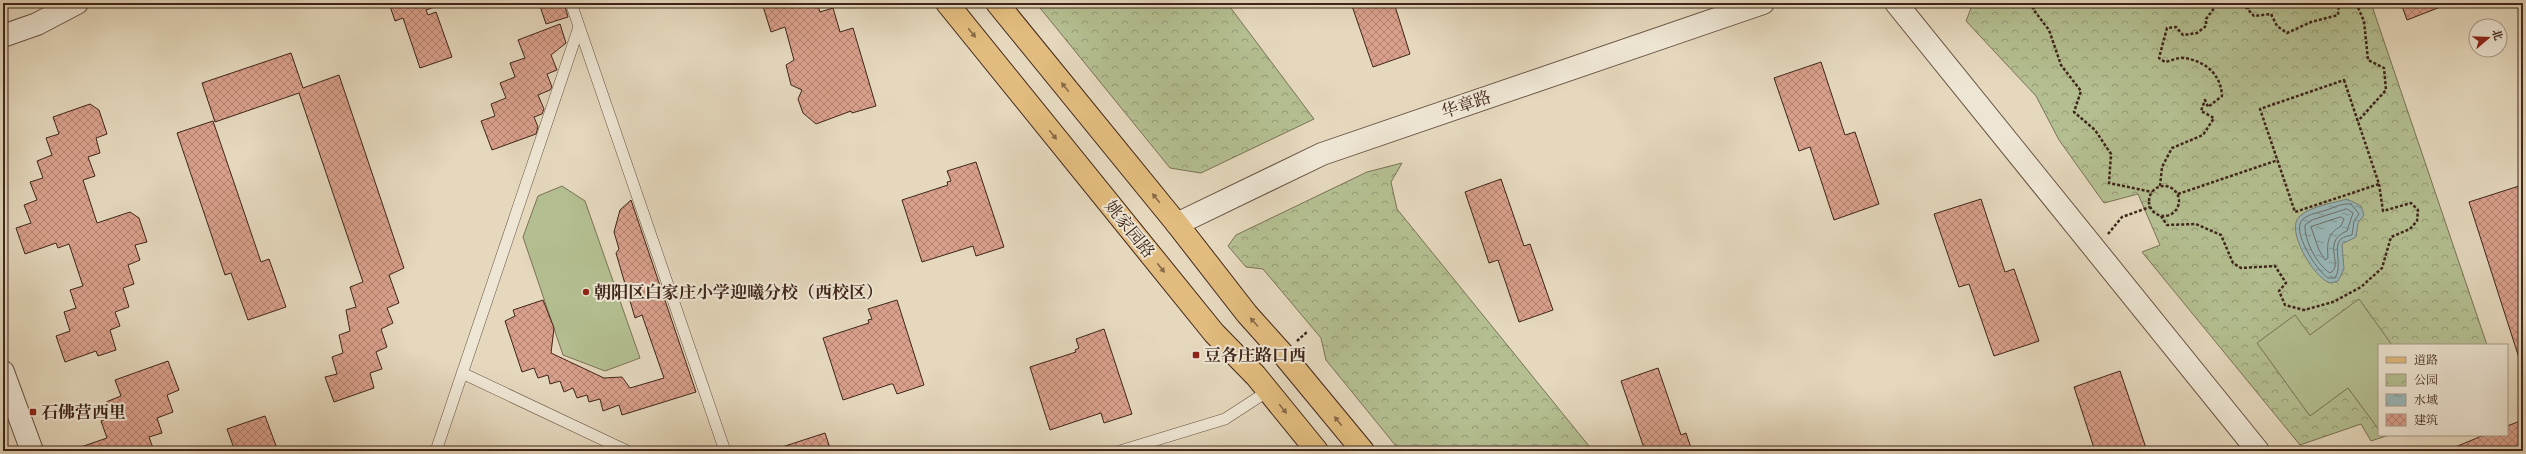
<svg xmlns="http://www.w3.org/2000/svg" width="2526" height="454" font-family="'IM FELL DW Pica','Noto Serif SC',serif">
<style>
.park{fill:url(#park-crowns);stroke:#7a7256}
.pitch{fill:#b4bf91;stroke:#7a7256}
.water{fill:url(#water-ripples);stroke:#757d7a}
.lines{fill:none;stroke-linecap:round;stroke-linejoin:round}
.shore{stroke:#6c6e6a;stroke-width:1}
.building{fill:url(#building-cross-hatch);stroke:#3f251a}
.service-casing{stroke:#685243;stroke-width:12}
.tertiary-casing{stroke:#685243;stroke-width:24}
.primary-casing{stroke:#3f251a;stroke-width:24}
.path{stroke:#3f251a;stroke-width:2.5;stroke-dasharray:3 2;stroke-linecap:butt}
.service{stroke:#eee6d4;stroke-width:11}
.tertiary{stroke:#eee6d4;stroke-width:22}
.primary{stroke:#e2bc7e;stroke-width:22}
.oneway{fill:#886947}
.poi-dot{fill:#8f2418;stroke:#eee6d4;stroke-width:1.5}
.labels{text-anchor:middle;stroke-width:4;stroke-linejoin:round;paint-order:stroke}
.street-label{font-size:17px;fill:#3f251a;stroke:#eee6d4}
.poi-label{font-size:17px;font-weight:bold;fill:#3f251a;stroke:#eee6d4;text-anchor:start}
</style>
<defs>
<pattern id="park-crowns" width="20" height="18" patternUnits="userSpaceOnUse"><rect width="20" height="18" fill="#b4bf91"/><path d="M2 6a3 3 0 1 1 6 0M12 15a3 3 0 1 1 6 0" fill="none" stroke="#949b76"/></pattern>
<pattern id="water-ripples" width="26" height="14" patternUnits="userSpaceOnUse"><rect width="26" height="14" fill="#99b8ba"/><path d="M2 4q2-2 4 0t4 0M15 11q2-2 4 0t4 0" fill="none" stroke="#7e9596"/></pattern>
<pattern id="building-cross-hatch" width="8" height="8" patternUnits="userSpaceOnUse"><rect width="8" height="8" fill="#d9a08b"/><path d="M0 0l8 8M0 8l8-8" fill="none" stroke="#b18271"/></pattern>
</defs>
<rect width="100%" height="100%" fill="#e5d8bd"/>
<filter id="stains"><feTurbulence type="fractalNoise" baseFrequency=".005" numOctaves="4"/><feColorMatrix values="0 0 0 0 .2 0 0 0 0 .09 0 0 0 0 .02 0 0 0 .5 -.17"/></filter>
<radialGradient id="worn" r=".72"><stop offset=".6" stop-color="#630" stop-opacity="0"/><stop offset="1" stop-color="#630" stop-opacity=".3"/></radialGradient>
<path class="park" d="M1036,3H1227L1314,119L1201,173L1170,168Z
M1973,3H2371L2487,345H2379V435H2389L2371,441L2361,424L2300,445L2142,252L2160,245L2138,194L2104,203L2059,140L2036,96L1966,21Z
M1402,163L1391,182L1397,209L1593,451H1400L1326,360L1321,338L1263,269L1246,267L1228,246L1236,235L1367,172Z"/>
<path class="pitch" d="M562,186L585,201L640,358L605,371L563,355L523,237L538,196Z
M2359,299L2392,345H2379V430L2348,388L2310,416L2257,343L2295,315L2310,335Z"/>
<path class="water" d="M2347,199L2361,206L2364,215L2358,223L2356,237L2342,244L2344,269L2338,281L2330,283C2314,278 2284,229 2300,216C2311,206 2334,203 2347,199Z"/>
<g class="lines">
<path class="shore" d="M2351,204L2359,214L2354,221L2352,235C2348,236 2342,237 2340,240C2333,248 2343,266 2335,278H2328C2317,271 2290,230 2303,219C2309,214 2320,212 2327,210C2334,207 2343,203 2351,204Z
M2347,209L2353,213L2347,231C2320,242 2345,265 2330,273C2317,265 2304,240 2305,225L2312,220Z
M2341,217L2344,219L2341,226C2327,234 2327,243 2328,258L2325,260L2319,250L2311,227Z"/>
</g>
<path class="building" d="M389,3H439L440,5L426,10L428,15L436,12L452,57L420,68L403,18L395,21Z
M539,3H564L568,17L546,24Z
M762,3H817L820,12L833,8L840,32L853,28L876,106L852,113L851,111L816,124L803,113L798,99L802,90L791,85L786,65L794,60L785,27L771,32Z
M1351,3H1394L1410,54L1373,67Z
M2401,3H2447L2448,4L2407,20Z
M560,24L566,43L551,55L557,70L547,74L552,87L550,90L538,95L544,109L542,114L534,117L538,127L536,134L492,150L481,121L495,116L491,104L506,98L500,83L515,77L510,63L525,58L518,40Z
M291,53L303,88L339,75L404,268L389,275L399,303L387,308L393,323L381,329L387,347L376,352L382,369L370,373L374,388L334,402L325,377L337,374L332,357L343,353L339,335L350,331L346,310L356,307L350,287L363,282L299,93L215,122L202,83Z
M1821,62L1845,135L1855,132L1879,204L1834,220L1810,147L1799,151L1774,78Z
M90,104L99,110L107,134L96,138L100,153L88,157L95,176L83,180L97,223L130,212L139,218L147,242L135,245L140,260L128,265L134,284L123,288L129,307L115,312L120,326L110,330L116,350L98,356L96,351L65,362L56,336L70,331L64,312L76,308L70,290L83,286L69,244L58,248L56,243L25,254L16,228L31,223L24,205L37,200L30,182L43,178L37,161L52,155L46,138L59,134L53,117Z
M213,121L261,262L269,259L286,307L248,320L231,273L225,275L177,133Z
M976,162L1004,247L976,256L973,246L922,262L902,200L948,185L947,182L951,181L947,171Z
M1501,179L1524,246L1530,244L1553,310L1519,322L1498,260L1489,263L1465,192Z
M2519,186L2523,198V361H2520L2469,202Z
M1981,199L2005,272L2014,269L2039,341L1994,356L1969,284L1959,287L1934,214Z
M631,200L696,392L622,415L619,405L603,411L600,399L589,402L587,395L577,398L573,388L564,392L560,381L550,384L548,375L538,378L534,368L522,372L505,321L515,316L513,310L543,300L554,328L551,353L604,378L622,377L630,388L664,378L642,315L635,318L616,253L619,249L614,232L620,210Z
M897,300L924,385L897,394L893,384H891L843,400L823,338L869,323L868,320L872,319L868,309Z
M1104,329L1132,414L1104,423L1101,413L1050,430L1030,367L1076,352L1075,350L1079,348L1076,339Z
M168,361L179,390L167,395L173,412L157,418L162,433L149,437L154,451H75V449L107,438L101,421L111,417L106,402L121,396L115,380Z
M1658,368L1681,435L1686,433L1692,451H1642L1644,448L1621,381Z
M2120,371L2147,451H2095L2074,387Z
M265,416L278,451H235L227,429Z
M2523,420V451H2446L2484,435H2507V426Z
M825,433L831,451H780L779,448Z"/>
<g class="lines">
<defs>
<path id="service" d="M571,3L725,451
M462,373L627,451
M436,451L579,27
M1120,451L1225,419L1268,391"/>
<path id="tertiary" d="M1896,3L2258,451
M3,36L37,24L77,3
M1177,224L1322,154L1763,3
M3,372L32,451"/>
<path id="primary" d="M947,3L1214,333L1256,376L1317,451
M997,3L1177,224L1247,314L1282,353L1363,451"/>
</defs>
<use href="#service" class="service-casing"/>
<use href="#tertiary" class="tertiary-casing"/>
<use href="#primary" class="primary-casing"/>
<path class="path" d="M2038,3L2033,9L2049,30L2061,65L2081,91L2074,112L2095,130L2111,154L2109,183L2152,192
M2242,3L2254,16L2271,14L2277,26L2287,33L2311,22L2338,15L2339,3
M2356,3L2364,21L2368,60L2384,68L2386,90L2358,121
M2248,9L2249,3
M2344,80L2379,184L2295,212L2260,109Z
M2160,186L2162,167L2172,148L2203,135L2214,118L2201,111L2205,100L2208,107L2222,96C2221,74 2205,61 2184,58C2178,57 2171,61 2165,62L2159,58L2167,28L2176,27L2183,35L2197,33L2206,26V19L2218,3
M2149 201a15 15 0 1 1 30 0a15 15 0 1 1-30 0Z
M2178,194L2278,160
M2161,216L2167,225L2196,224L2221,235L2233,263L2241,268L2275,266L2286,283L2279,291L2285,305L2304,310L2333,302L2361,287L2382,268L2391,237L2410,229L2417,221L2418,210L2411,203L2383,211L2379,184
M2108,234L2122,217L2150,207
M1297,341L1307,332"/>
<use href="#service" class="service"/>
<use href="#tertiary" class="tertiary"/>
<use href="#primary" class="primary"/>
</g>
<defs><path id="oneway-solid" d="M-6-.8H1V-3.2L6.5 0L1 3.2V.8H-6Z"/></defs>
<g class="oneway">
<use href="#oneway-solid" transform="translate(972 33) rotate(51)"/>
<use href="#oneway-solid" transform="translate(1065 87) rotate(-129)"/>
<use href="#oneway-solid" transform="translate(1053 135) rotate(51)"/>
<use href="#oneway-solid" transform="translate(1156 198) rotate(-129)"/>
<use href="#oneway-solid" transform="translate(1161 268) rotate(51)"/>
<use href="#oneway-solid" transform="translate(1254 322) rotate(-132)"/>
<use href="#oneway-solid" transform="translate(1283 409) rotate(51)"/>
<use href="#oneway-solid" transform="translate(1338 421) rotate(-129)"/>
</g>
<g class="poi-dot">
<circle cx="586" cy="292" r="4"/>
<rect x="1192" y="351" width="8" height="8" rx="2"/>
<rect x="29" y="408" width="8" height="8" rx="2"/>
</g>
<g class="labels">
<g class="street-label">
<text transform="translate(1466 104) rotate(-19)" y="6">华章路</text>
<text transform="translate(1130 229) rotate(51)" y="6">姚家园路</text>
</g>
<g class="poi-label">
<text x="594" y="298">朝阳区白家庄小学迎曦分校（西校区）</text>
<text x="1204" y="361">豆各庄路口西</text>
<text x="41" y="418">石佛营西里</text>
</g>
</g>
<rect width="2526" height="454" fill="none" stroke="#e5d8bd" stroke-width="16"/>
<rect x="4" y="4" width="2518" height="446" fill="none" stroke="#3f251a" stroke-width="2"/>
<rect x="8" y="8" width="2510" height="438" fill="none" stroke="#3f251a"/>
<rect x="2378" y="344" width="130" height="92" fill="#eee6d4" stroke="#a8998a"/>
<rect x="2386" y="357" width="20" height="6" fill="#e2bc7e" stroke="#a8998a"/>
<text x="2414" y="364" font-size="12" fill="#3f251a">道路</text>
<rect x="2386" y="374" width="20" height="12" fill="url(#park-crowns)" stroke="#a8998a"/>
<text x="2414" y="384" font-size="12" fill="#3f251a">公园</text>
<rect x="2386" y="394" width="20" height="12" fill="url(#water-ripples)" stroke="#a8998a"/>
<text x="2414" y="404" font-size="12" fill="#3f251a">水域</text>
<rect x="2386" y="414" width="20" height="12" fill="url(#building-cross-hatch)" stroke="#a8998a"/>
<text x="2414" y="424" font-size="12" fill="#3f251a">建筑</text>
<g transform="translate(2488 38) rotate(71)"><circle r="19" fill="#eee6d4" stroke="#a8998a"/>
<path d="M0-3L7 15L0 10L-7 15Z" fill="#8f2418"/>
<text y="-6" font-size="11" font-weight="bold" text-anchor="middle" fill="#3f251a">北</text>
</g>
<rect width="100%" height="100%" filter="url(#stains)"/>
<rect width="100%" height="100%" fill="url(#worn)"/>
</svg>
